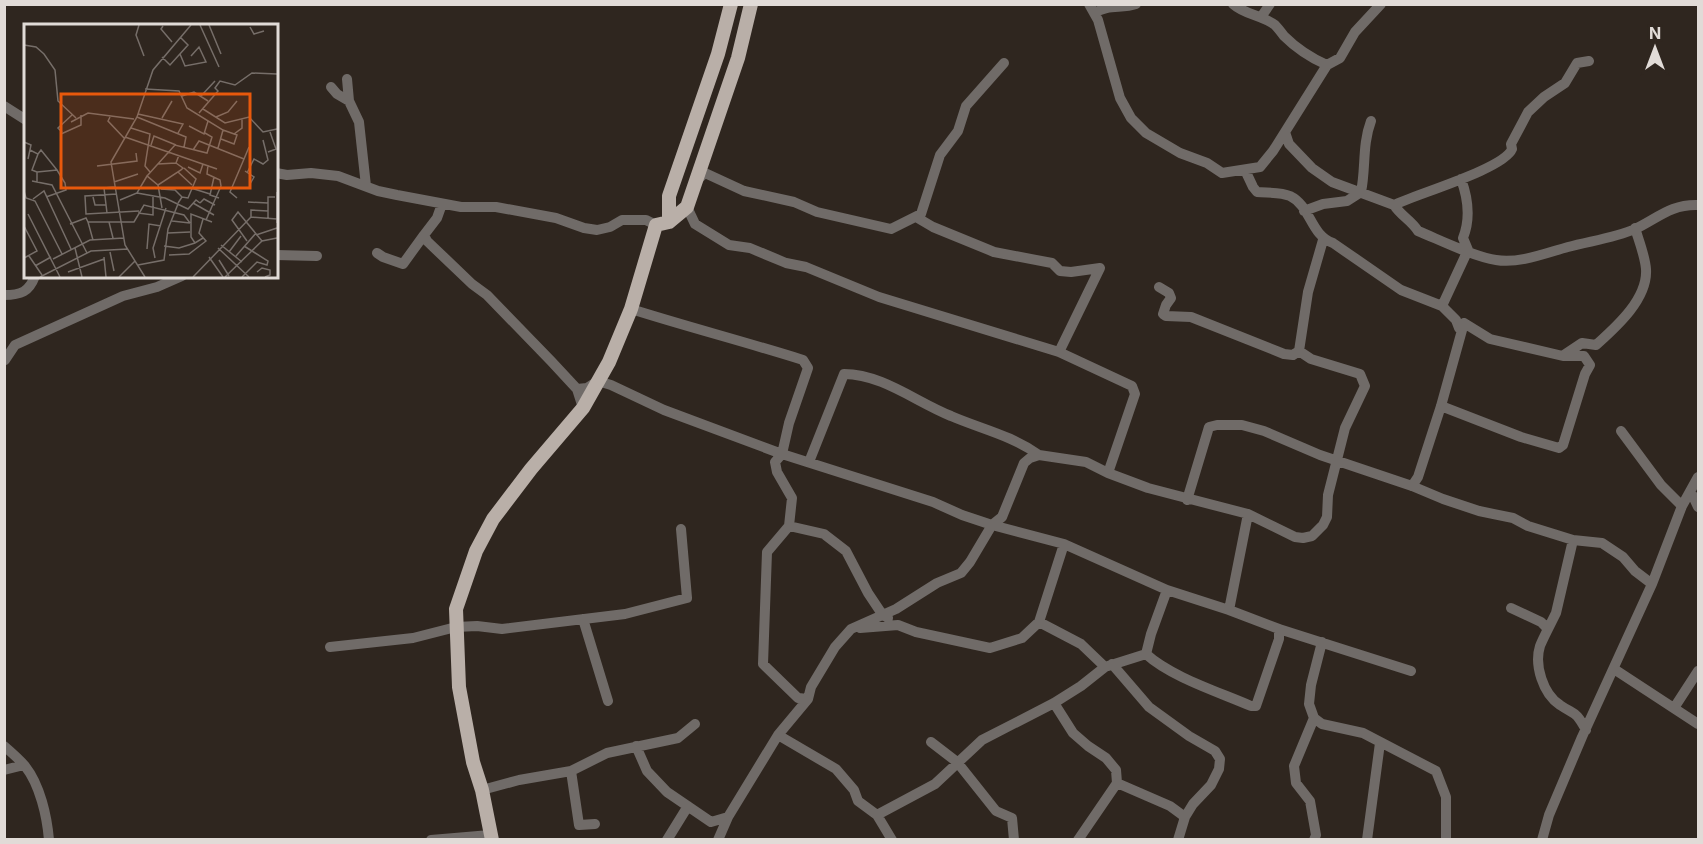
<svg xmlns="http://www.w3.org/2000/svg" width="1703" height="844" font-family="Inter,sans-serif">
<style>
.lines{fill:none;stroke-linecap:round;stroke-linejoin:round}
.minor{stroke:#706b68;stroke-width:10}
.major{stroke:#b9afa8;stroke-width:14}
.inset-road{fill:none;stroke:#766e69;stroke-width:1.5}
.view{fill:#e8590c;fill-opacity:0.15;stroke:#e8590c;stroke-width:3}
.inset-edge{fill:none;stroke:#e1dbd7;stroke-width:3}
</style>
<rect width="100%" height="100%" fill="#2f261f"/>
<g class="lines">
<path class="minor" d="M1089,4L1098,20L1120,98L1131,118L1146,133L1180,153L1207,163L1222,173L1260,167L1273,151L1327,65L1340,58L1355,32L1381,4
M1233,4C1245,15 1262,15 1275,25C1278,28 1281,32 1284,36C1297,49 1311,58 1327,65
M1094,13C1109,4 1121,9 1136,4
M1261,17L1270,4
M347,79L349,101L359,122L366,186
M331,87L337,94L349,101
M4,106L26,120
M1285,132L1289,144L1312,168L1332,182L1394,205C1401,216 1411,220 1418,231C1440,240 1474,257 1496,260C1519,264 1546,253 1568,247C1590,241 1614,238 1635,229C1658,218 1671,204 1698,205
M1245,170L1253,187L1257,192C1268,193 1281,192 1290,196C1311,206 1310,235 1333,243L1401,290L1442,306L1456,320L1459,328L1464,323L1441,406L1418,477L1412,486
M276,173L287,175L311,173L338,176L378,191L397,195L461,207H496L556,218L584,228L597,230L610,227L622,220H646L656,225
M697,180L705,173L744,191L794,202L817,212L891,229L921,214L940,155L958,131L966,106L1004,63
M442,204L437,218L424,235L427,241L472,284L487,295L551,361L577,389L583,408
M1394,205C1416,194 1504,169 1512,149L1511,144L1528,112L1544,97L1565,83L1577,63L1589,61
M687,207L695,224L729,245L750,248L786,263L806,267L879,297L1059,352L1132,386L1135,394L1108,473
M1304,211L1323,204L1347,201L1361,192C1366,168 1362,145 1371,121
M916,217L933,227L994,252L1052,263L1060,271L1071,272L1100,268L1059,352
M377,253L383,257L403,264L424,235
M276,255L317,256
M1159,287L1169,293L1171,298L1166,305L1163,314L1166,316L1191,317L1284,354L1293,355L1299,351L1308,292L1323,240
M4,295C21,295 29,292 35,276
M1442,306L1468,250L1463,238C1471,218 1468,198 1461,179
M631,309C688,327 746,342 803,360L808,368L789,423L782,454L775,462L777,472L792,498L789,526L767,552L763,664L798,698L808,699
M1564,355L1582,343L1596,345C1616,327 1648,299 1646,269C1645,256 1639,241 1635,228
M5,360L15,345L123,296L157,287L182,276
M577,389L587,388L598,381L611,385L664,410L782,454L933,502L962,515L992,525L1064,544L1167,590L1229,610L1279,629L1411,671
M1441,406L1521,437L1559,448L1563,445L1585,374L1590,365L1584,356H1563L1490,339L1464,323
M1621,431L1661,485L1682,506
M809,462L844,374C882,374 916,402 951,416C981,429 1011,435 1039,455
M1691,492L1698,507
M1187,500L1209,427L1217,425H1242L1264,431L1320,455L1412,486L1443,499L1479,511L1513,518L1528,526L1573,540L1602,543L1623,557L1635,571L1652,584L1682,506L1698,477
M789,526L824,534L846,551L868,593L882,614L888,618
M1511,608L1541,622L1548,629L1556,613L1573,540
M1229,610L1248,514
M583,619L608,701
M860,628L898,625L916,632L990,648L1022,638L1039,622
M1548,629C1545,635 1542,641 1540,646C1534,665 1543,694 1560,705C1576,716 1575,710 1586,730
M1322,642L1311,685L1309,704L1314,718L1322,724L1363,733L1436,771L1446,797V840
M330,647L413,638L456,627L477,626L502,629L625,614L687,598L681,529
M1146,654C1171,677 1219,692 1251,706H1256L1279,639V629
M1112,664L1149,707L1189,736L1215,751L1220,759L1219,769L1211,785L1193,804L1185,817L1178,840
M1108,666L1146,654L1151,634L1167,590
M1614,669L1698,724
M1054,703L1073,733L1088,746L1106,758L1116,770L1117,783L1078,840
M1674,708L1698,671
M1314,718L1294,766L1296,783L1310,801L1316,835L1314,840
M778,735L808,699L811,687L835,647L851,629L896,609L937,583L961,573L970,562L992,525L1002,517L1024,463L1030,458L1039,455L1086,462L1108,473L1148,488L1248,514L1295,537L1303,538L1312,536L1323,525L1327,517L1328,495L1345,428L1365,386L1360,374L1311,359L1299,351
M931,742L957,762L996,811L1012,818L1014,840
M4,746C11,752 19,759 25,766C40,785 47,816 49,840
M636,746L647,771L667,792L711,822L728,817
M4,770L24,765
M571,771L579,825L595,824
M1117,783L1170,806L1185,817
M482,790L519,780L571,771L607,753L678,738L695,724
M877,815L892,840
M431,840L490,835
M667,840L688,806
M718,840L728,817L778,735L836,769L854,790L858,801L877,815L935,784L982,740L1054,703L1081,686L1105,667L1081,644L1039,622L1064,544
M1367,840L1380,743
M1542,840L1549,815L1582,737L1652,584"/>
<path class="major" d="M669,222V196L718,54L731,4
M492,840L482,790L473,762L459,687L456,609L476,551L493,519L531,469L583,408L609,362L631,309L656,225L669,222L687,207L738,58L751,4"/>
</g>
<g transform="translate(24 24)">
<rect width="254" height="254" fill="#2f261f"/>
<path class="inset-road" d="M115,1L112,11L120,32M176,1L195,43M185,1L197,30M139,2L137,5L148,18M226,3L230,10L240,7M0,21L12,23L20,30L31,46L34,77L52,94M156,30L161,42L182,38L175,23L167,32M138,33L146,41L164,21L156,13M121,65L155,67L163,84L199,106L194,124M158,72L170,68L184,77M177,72L191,57M179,85L201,99L225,93L239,108L253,105M175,89L194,67L191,64L196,57L211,61L228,49L253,50M114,90L159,100L154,109M86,93L84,97L101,115M113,93L162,113L160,123M192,93L204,88L213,77M138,94L148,77M47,98L64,89L110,95M165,102L180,110L184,97M107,104L126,110L121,142L126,148M38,108L34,104L48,91M37,110L57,101V91M210,110L218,104V95M101,113L193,145M197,115L210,120L213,111L199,106M0,118L7,121L4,135M127,121L130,112L152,121M6,126L14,130L8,146L13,148V158M169,126L175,117L220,135L225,123M244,128L252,125L246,108M14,130L17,126L33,146M134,140L152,139M73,142L113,137L112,129M164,143L176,149L179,140M221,147L230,153L226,160M13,148L33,146L41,159L42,166L22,173M154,148L168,161M223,149L230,135L239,140L244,136L239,116M123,152L151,121L183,129L188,113L181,109M190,153L186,171L195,174M8,157L28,161L63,229M90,158L114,150M134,161L138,184M167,164L186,170M137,165L151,166L158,173M0,167L2,174L11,177L38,230M253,168V199M113,169L141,174L164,185L172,176L176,179M93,170L61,172L62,190L115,187M69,173L71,181H82M213,174L206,168L220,135M9,175L20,167L47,225M96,176L113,169L123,152L134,161L157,146L159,144L152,139L155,131M224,178L244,179M154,179L158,173L164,174L172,155L160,144M169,179L190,191M176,179L180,175L191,181M83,189L80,164L91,163M114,189L129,191V173M4,190L36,253M227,193L253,195M244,195V173H251M182,196L197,162L196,156L183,150L184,141M148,197L166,199M64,198L69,216M85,198H110L120,181L160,191L166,199M46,200L62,194L64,198H85L89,214M0,202L13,227L0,234M144,209L166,208M232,211L253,204M179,214L171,219L167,213V190L188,198M223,217L208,196L214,188L238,217M197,221L218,238M140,222L155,224L171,219M51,224L58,253M194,224L225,253M123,225L125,200L137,202M86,228L90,247M205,228L217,212M145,231L165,230L182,217L175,209L179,195M5,232L18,251M212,232L232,209M80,233L82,253M185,233L199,253M131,234L129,224L142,184M29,235L66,216L100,214M195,236L205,252M114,241L140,236L144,205L154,180M11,242L27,233M44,248L80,235M233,248L238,244L246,246V251L241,253M16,253L67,227L104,225M95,253L111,237M121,253L101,221L87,138L113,93L129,46L167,1M169,253L227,193V186L244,187M201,253L238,217L253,214M218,253L233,238L243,241L244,237L220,222"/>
<path class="view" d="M37,70H226V164H37Z"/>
<rect width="254" height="254" class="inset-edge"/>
</g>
<rect width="1703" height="844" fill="none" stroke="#e1dbd7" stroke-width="12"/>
<g transform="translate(1655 48)" stroke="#2f261f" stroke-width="4.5" paint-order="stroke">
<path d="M0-4.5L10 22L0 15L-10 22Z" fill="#e1dbd7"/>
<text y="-9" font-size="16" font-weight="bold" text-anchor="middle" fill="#e1dbd7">N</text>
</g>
</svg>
